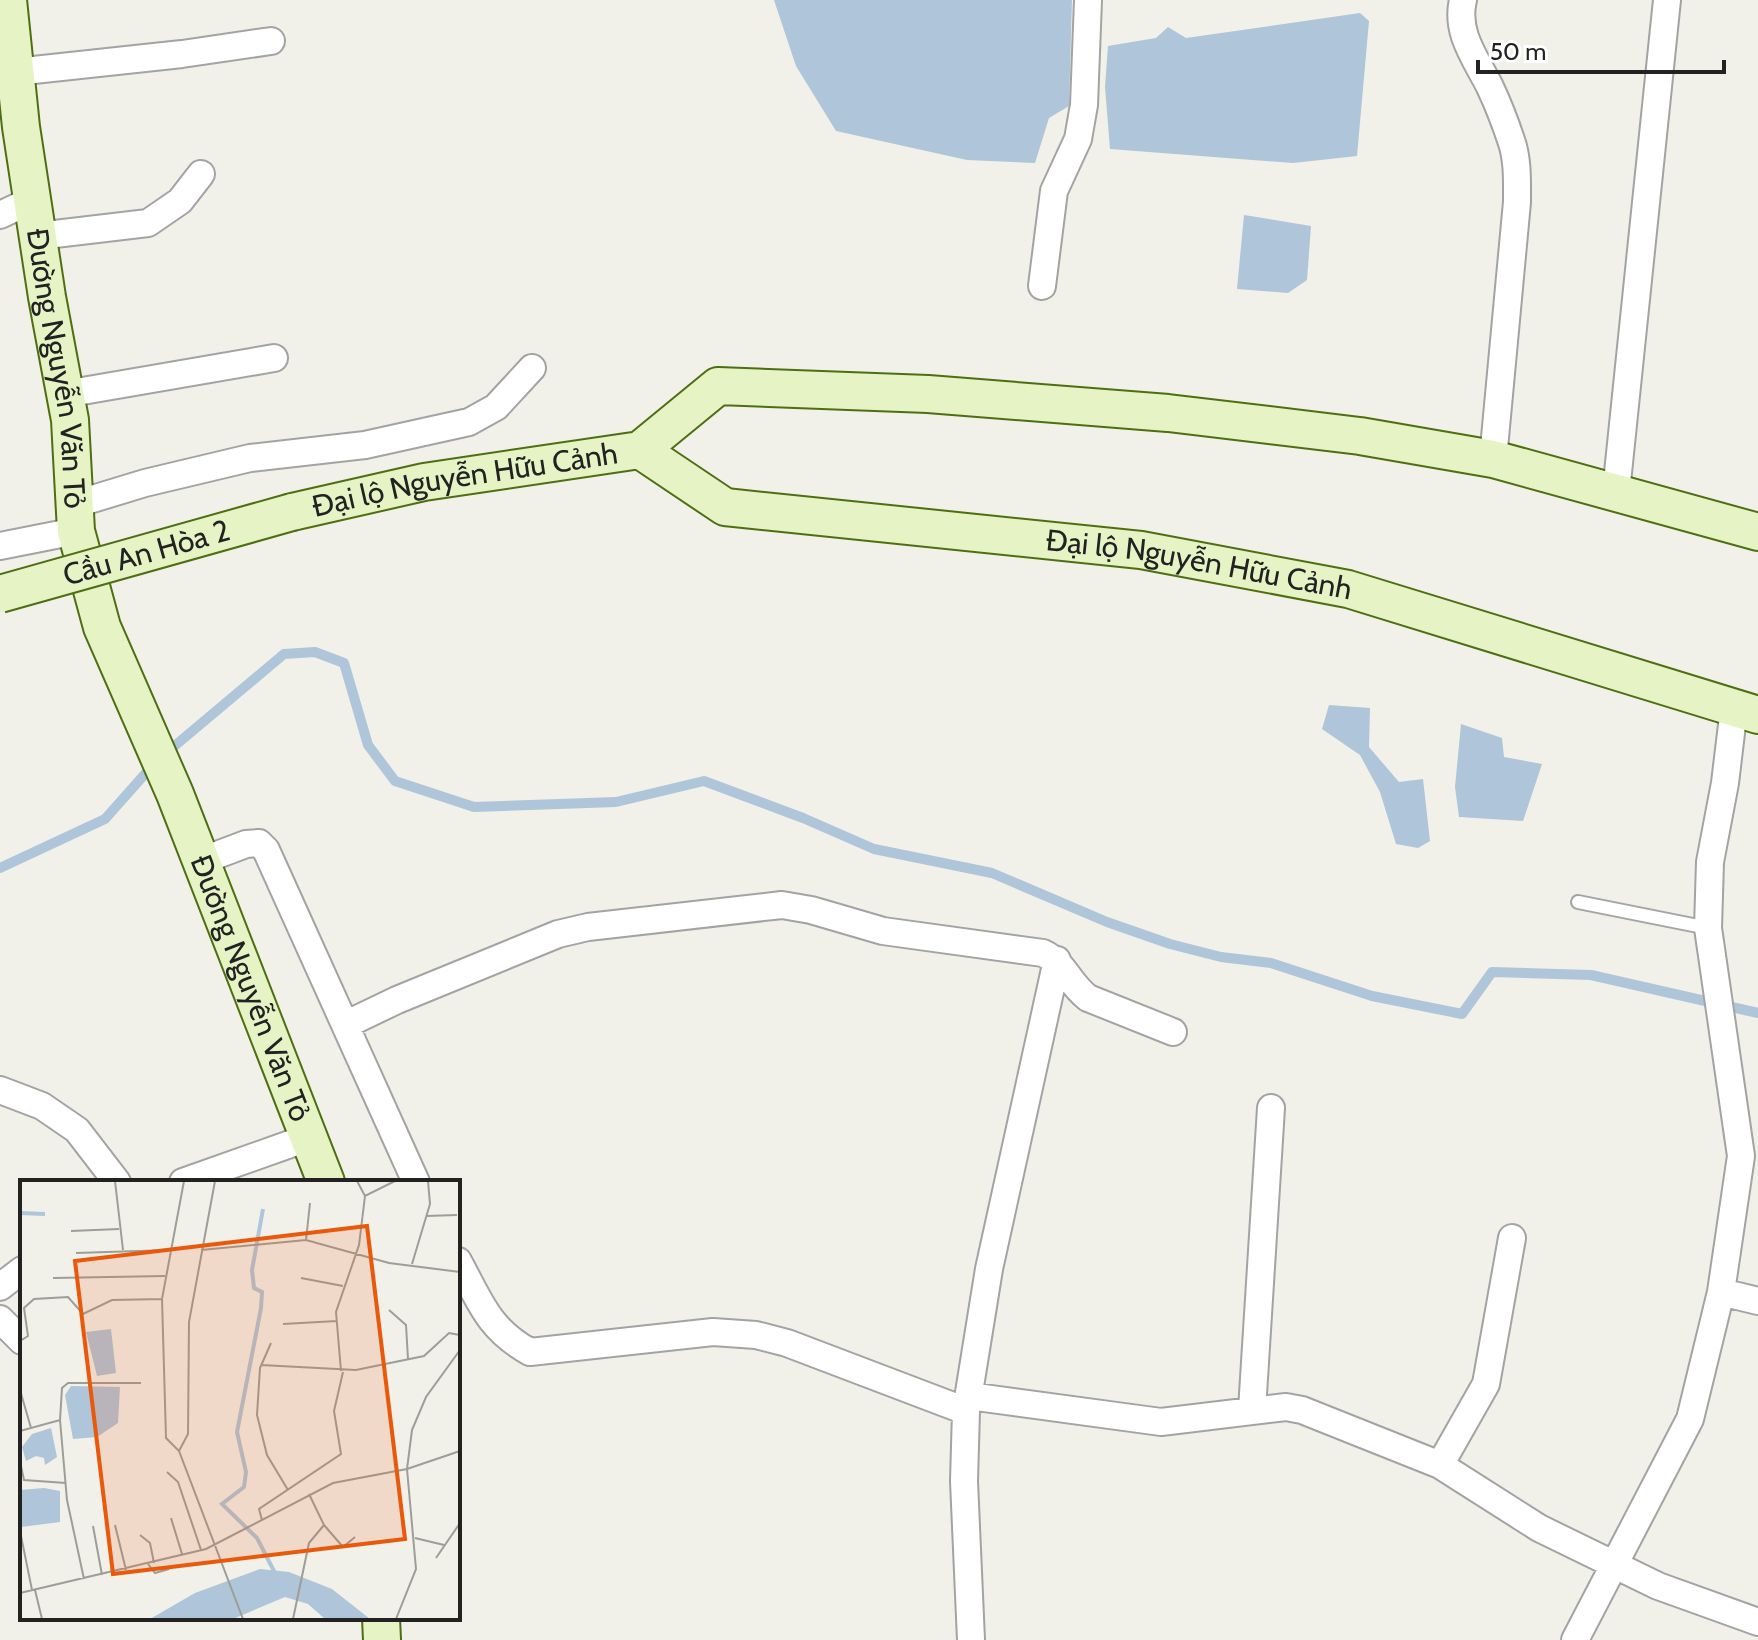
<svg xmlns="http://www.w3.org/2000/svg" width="1758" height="1640" font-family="Cabin,sans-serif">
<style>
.water{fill:#afc5d9}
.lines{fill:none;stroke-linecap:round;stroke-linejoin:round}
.stream{stroke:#afc5d9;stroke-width:10}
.lane-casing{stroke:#a3a3a3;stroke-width:16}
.street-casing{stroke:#a3a3a3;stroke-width:30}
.secondary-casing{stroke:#4d6f12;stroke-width:40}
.lane{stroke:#fff;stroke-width:12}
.street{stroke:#fff;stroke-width:26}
.secondary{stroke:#e5f3c5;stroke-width:36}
.secondary-bridge-casing{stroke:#4d6f12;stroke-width:40;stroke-linecap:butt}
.secondary-bridge{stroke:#e5f3c5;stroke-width:36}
.labels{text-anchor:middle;stroke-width:8;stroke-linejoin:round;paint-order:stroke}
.street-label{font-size:30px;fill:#222;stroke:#fff}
.inset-river{fill:none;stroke:#afc5d9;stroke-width:4}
.inset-road{fill:none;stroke:#9e9e99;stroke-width:2}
.view{fill:#e8590c;fill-opacity:0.15;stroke:#e8590c;stroke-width:4}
.inset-edge{fill:none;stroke:#222;stroke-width:4}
</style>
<rect width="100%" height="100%" fill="#f1f0e9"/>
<path class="water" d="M774,0H1072L1069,106L1049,118L1035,163L967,160L836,131L796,66Z
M1360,13L1369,21L1357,156L1293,163L1110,149L1105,87L1108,46L1156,38L1168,27L1186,38Z
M1244,215L1311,226L1307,280L1288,293L1237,289Z
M1329,705L1370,708L1369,747L1399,782L1423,779L1430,841L1418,848L1396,844L1380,792L1360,755L1322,729Z
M1461,724L1502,738L1504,757L1542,764L1523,821L1459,817L1455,787Z"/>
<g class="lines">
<path class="stream" d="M165,754L284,654L315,652L344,663L368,745L395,781L474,807L616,802L704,781L803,818L874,849L992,873L1107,922L1170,944L1221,957L1271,963L1372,996L1462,1014L1492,972L1591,975L1758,1013
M0,868L105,819L153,765"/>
<defs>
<path id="lane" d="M1578,902L1708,928"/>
<path id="street" d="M1463,0C1455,33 1476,59 1490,87C1498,104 1505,122 1511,140C1518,159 1517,182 1517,202L1493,459
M15,72L182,54L271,41
M0,215L32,200
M38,236L148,223L180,201L201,174
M1042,286L1054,191L1078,139L1084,105L1088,0
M65,394L274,358
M1616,492L1667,0
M76,504L145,483L250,458L365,445L469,422L496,407L532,368
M0,546L76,531
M201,861L246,844L259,843L266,850L416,1182
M347,1024L397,1000L558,934L588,927L782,905L811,910L883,931L1043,953C1066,964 1068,983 1088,998L1173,1032
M0,1090L42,1106L77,1130L117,1182
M183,1182L310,1137
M458,1261C480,1301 488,1329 530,1352L713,1332L756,1335L787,1343L966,1411
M0,1287L22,1270
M1721,1292L1758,1301
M0,1319L22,1341
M969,1396L1161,1422L1286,1407L1302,1410L1440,1465L1539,1528L1658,1586L1758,1622
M1252,1410L1271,1108
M1440,1465L1486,1384L1512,1238
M971,1640L964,1481L966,1411L989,1269L1057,960
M1575,1640L1690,1419L1721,1292L1741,1156L1708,928L1710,862L1725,783L1734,708"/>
<g id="secondary">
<path id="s1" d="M8,0L21,127L47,297L70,420L76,531L102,627L175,794L326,1182"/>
<path id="s2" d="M640,450L725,507L1141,550L1348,589L1758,715"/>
<path id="s3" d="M292,512L424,482L640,450L718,386L928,394L1168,413L1360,436L1493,459L1758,532"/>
<path d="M381,1618L382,1640"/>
</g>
</defs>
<use href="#lane" class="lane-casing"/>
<use href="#street" class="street-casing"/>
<use href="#secondary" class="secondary-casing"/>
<use href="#lane" class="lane"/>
<use href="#street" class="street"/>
<use href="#secondary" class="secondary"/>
<defs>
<g id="secondary-bridge">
<path id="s4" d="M0,594L292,512"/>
</g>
</defs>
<use href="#secondary-bridge" class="secondary-bridge-casing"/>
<use href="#secondary-bridge" class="secondary-bridge"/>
</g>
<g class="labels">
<g class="street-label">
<text dy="10" stroke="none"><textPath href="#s1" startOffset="372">Đường Nguyễn Văn Tỏ</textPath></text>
<text dy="10" stroke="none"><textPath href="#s3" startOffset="176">Đại lộ Nguyễn Hữu Cảnh</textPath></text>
<text dy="10" stroke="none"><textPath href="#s4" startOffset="152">Cầu An Hòa 2</textPath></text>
<text dy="10" stroke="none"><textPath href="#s2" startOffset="580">Đại lộ Nguyễn Hữu Cảnh</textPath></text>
<text dy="10" stroke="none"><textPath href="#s1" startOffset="1026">Đường Nguyễn Văn Tỏ</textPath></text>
</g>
</g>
<g transform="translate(20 1180)">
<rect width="440" height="440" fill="#f1f0e9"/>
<path d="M91,149L96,193L77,196L66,152ZM51,206L100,207L98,243L77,257L53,259L45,215ZM31,248L37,277L25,285L24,278L16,276L6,281L2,267L12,254ZM24,308L40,311V342L1,347L0,310ZM240,389L269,392L312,409L350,439H305L288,424L265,417L213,439H130L175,413Z" fill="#afc5d9"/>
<path class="inset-river" d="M243,29L232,90L234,108L242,112L241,128L217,252L226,292L224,307L202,324L237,358L255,393M0,33L25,34"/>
<path class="inset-road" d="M95,1L103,70M164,1L142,119L146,258L159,271L223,439M337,1L345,16L375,1M406,36L437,35M51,51L99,49M286,60L290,23M181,70L286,60L369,83L440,92M56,73L149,70M392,84L410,24L408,1M33,98L145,96M281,98L323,106M369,130L386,145L388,179M263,144L317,141M0,161L8,156L4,128L14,119L48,117L63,134L92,120L142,119M251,163L240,188L237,235L247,275L268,310M241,185L336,190L404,176L429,153L440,155M321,191L316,132L339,65L345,16M0,210L11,248M40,240L42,208L48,203H121M0,251L40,240L47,320L64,399M159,271L168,254L169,142L195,1M0,281L4,300L46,303M147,292L158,302L181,370M151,338L162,374M242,340L239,329L321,274L314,231L323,192M95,345L106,390M304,345L323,367L335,357M73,346L82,395M0,351L12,410M120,355L130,363L134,383M395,358L424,365M416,378L440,343M128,384L135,393L149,389M15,410L22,439M0,413L186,369L313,303L387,289L440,271M273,439L289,363L304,345L289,314M376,439L396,389L387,289L392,250L406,217L440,170"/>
<path class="view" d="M347,46L385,359L93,394L55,81Z"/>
<rect width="440" height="440" class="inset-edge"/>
</g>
<path d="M1478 60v12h246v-12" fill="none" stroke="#222222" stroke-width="4"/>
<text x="1490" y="60" font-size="24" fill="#222222" stroke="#ffffff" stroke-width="6" paint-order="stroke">50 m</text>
</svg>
